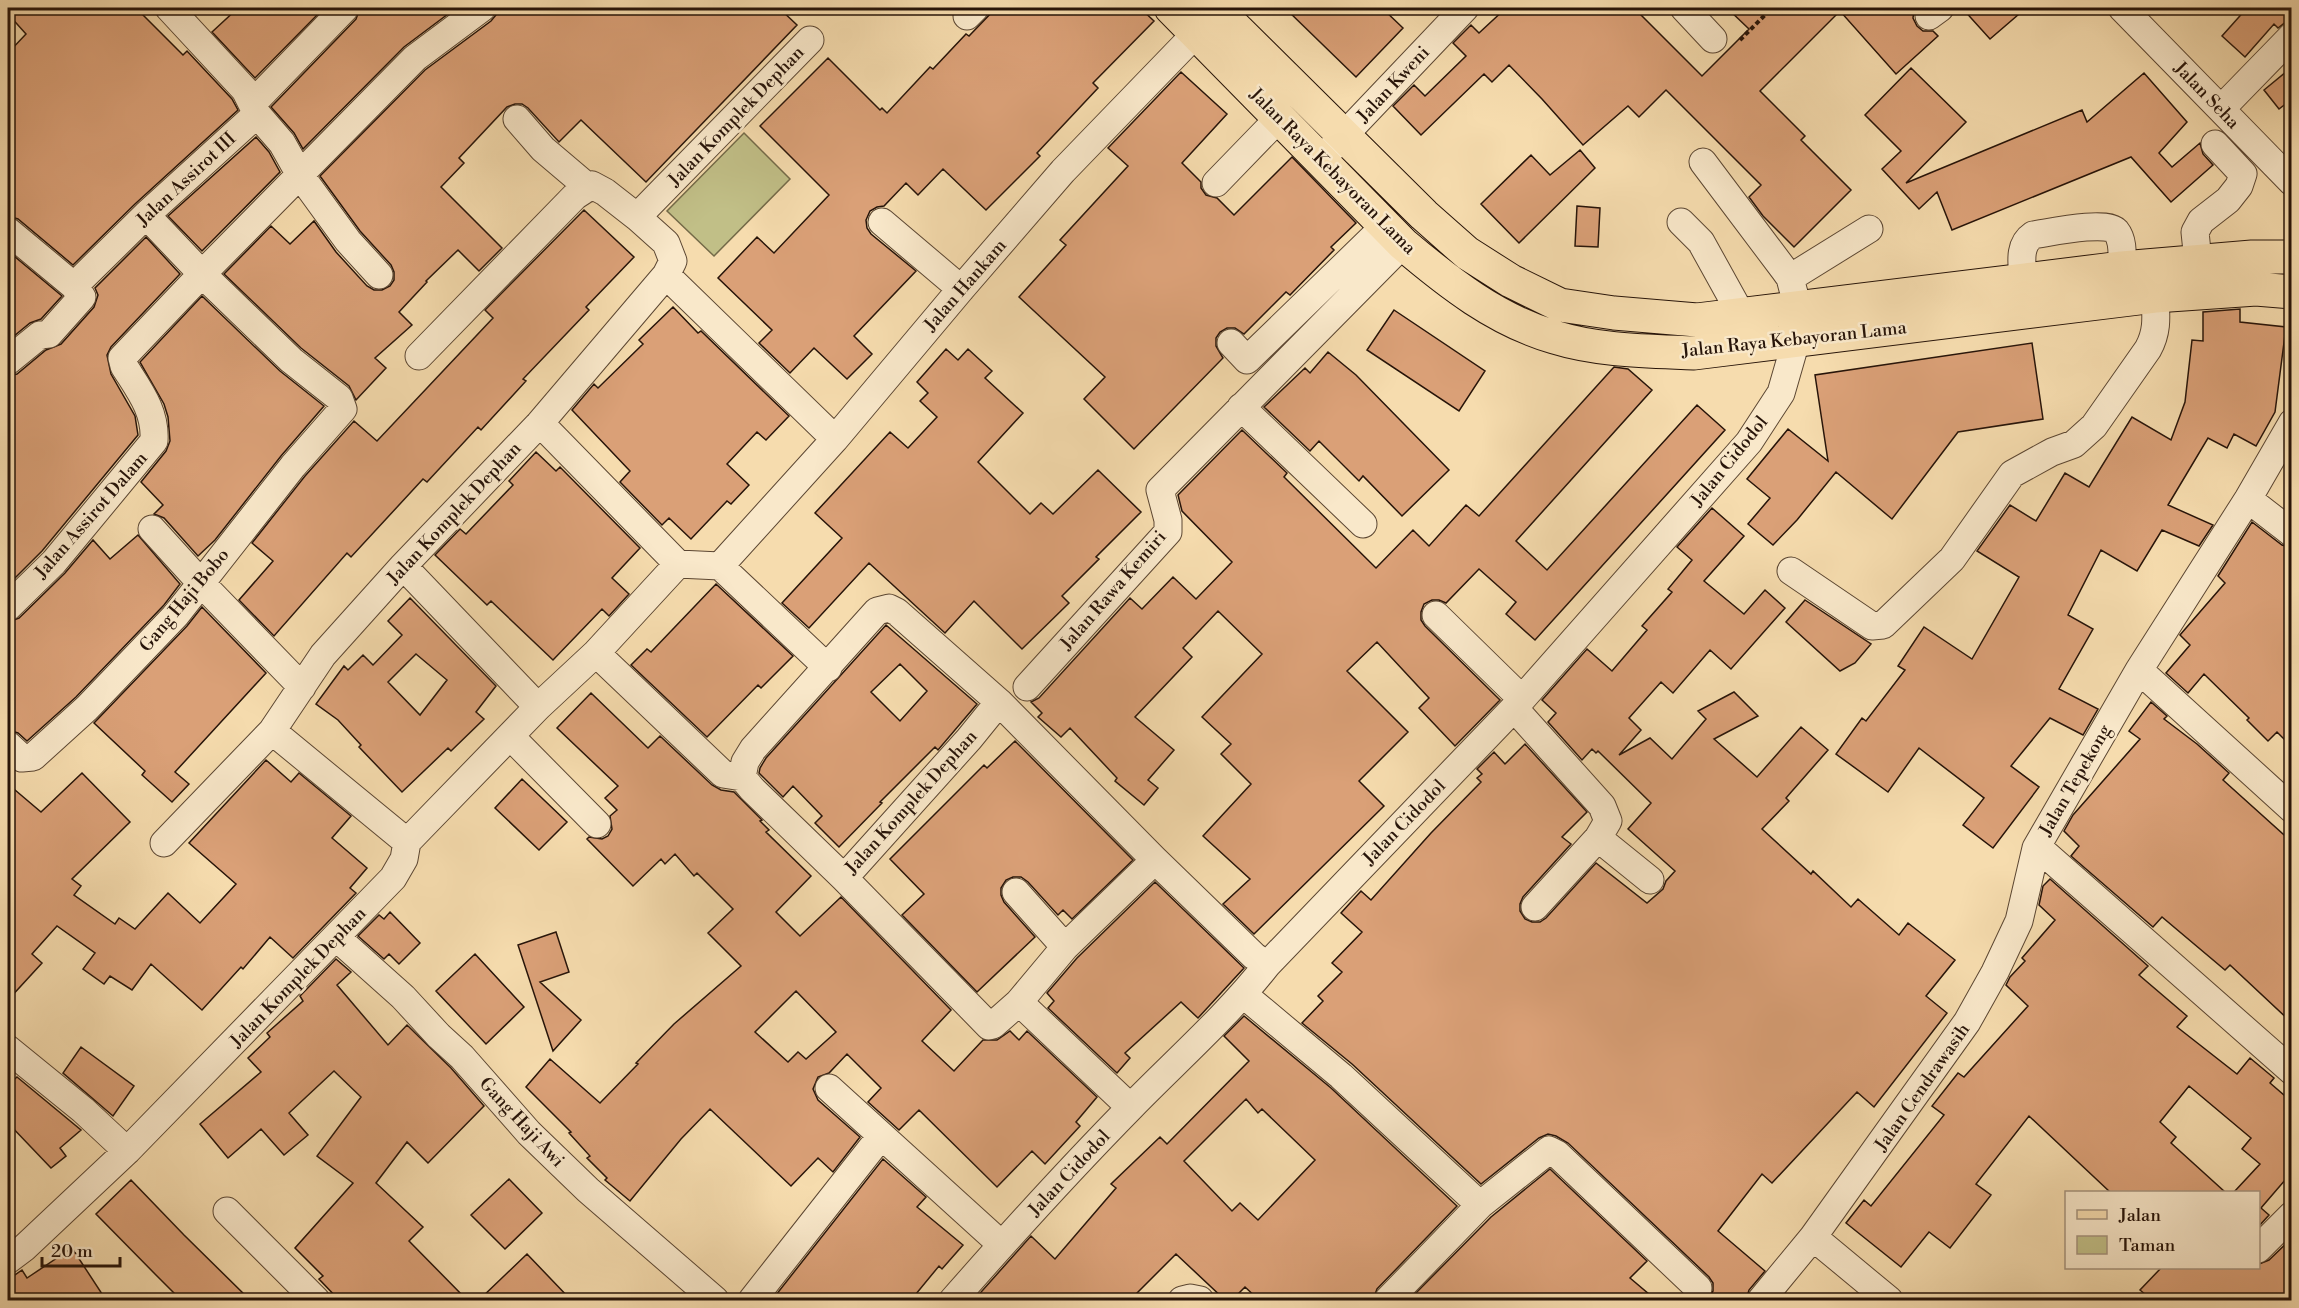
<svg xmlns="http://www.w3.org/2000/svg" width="2299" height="1308" font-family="'Libre Bodoni',serif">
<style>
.green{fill:#c1bf87;stroke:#746a48;stroke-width:1.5}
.building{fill:#daa077;stroke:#271409;stroke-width:1.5;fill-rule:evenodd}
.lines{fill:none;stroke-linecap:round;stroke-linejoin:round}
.minor-casing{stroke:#5b4632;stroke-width:29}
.major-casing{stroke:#271409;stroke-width:35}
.path{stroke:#271409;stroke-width:4;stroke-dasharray:4.5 3;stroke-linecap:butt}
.minor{stroke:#f9e8ca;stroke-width:27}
.major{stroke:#f6dcae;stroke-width:33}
.labels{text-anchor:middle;stroke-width:5;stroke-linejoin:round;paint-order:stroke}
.street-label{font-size:18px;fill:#271409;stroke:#f9e8ca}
</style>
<rect width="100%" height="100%" fill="#f6dcae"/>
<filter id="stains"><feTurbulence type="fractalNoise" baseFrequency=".00333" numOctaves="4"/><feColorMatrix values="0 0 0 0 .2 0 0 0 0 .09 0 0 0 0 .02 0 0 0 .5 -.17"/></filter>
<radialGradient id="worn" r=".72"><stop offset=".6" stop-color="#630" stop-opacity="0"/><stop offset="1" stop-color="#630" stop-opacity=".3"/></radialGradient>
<path class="green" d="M744,133L790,179L714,256L667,211Z"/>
<path class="building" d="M8,8H136L183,55L187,51L232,99L238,110L135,204L73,265L18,219L8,216V53L26,34L8,14Z
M238,8H324L255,78L212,32Z
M360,8H456L404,47L303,149L294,133L271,107L356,19Z
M498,8H779L797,25L646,182L581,120L559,142L528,108L522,104H515L507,107L459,158L464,163L441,187L502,248L479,271L458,250L426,281L427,282L399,312L412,325L375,358L386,368L356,400L349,386L301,348L224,274L271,226L290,244L314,221L336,252L367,286L374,290H382L390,286L394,280V272L391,265L360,231L320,176L425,70L491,21L496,15Z
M996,8H1140L1154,21L1093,83L1098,88L1037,153L1040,156L986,210L943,169L918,195L906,183L884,206L877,207L870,211L866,220L867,228L871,234L916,271L854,336L872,354L847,379L814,348L790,373L759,343L772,330L718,278L757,237L774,253L829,195L760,126L828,58L880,110L882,108L887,113L930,67L933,69L966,34L969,36Z
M1285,8H1382L1403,28L1356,77Z
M1506,8H1634L1702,76L1749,29L1727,8H1912L1914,10L1913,18L1917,26L1923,31H1933L1938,36L1896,74L1840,11L1760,91L1805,136L1801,140L1851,190L1794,247L1763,216L1749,197L1761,185L1666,90L1639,117L1628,106L1583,145L1542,99L1509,65L1492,82L1484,74L1421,135L1393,106L1414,85L1425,96L1466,56L1453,43L1471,25L1479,33Z
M1962,8H2026L1990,39Z
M2247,8H2292V21H2287L2278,28L2274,24L2245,57L2222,36Z
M2292,67V99L2279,109L2264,90Z
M1911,68L1966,122L1906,183L2082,110L2087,122L2144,73L2187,122L2159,153L2172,167L2200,143L2203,154L2213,165L2171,202L2131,157L1952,230L1937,192L1919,209L1882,169L1901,151L1865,115Z
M1181,72L1227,114L1182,163L1201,182V188L1206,195L1217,198L1234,215L1292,157L1356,223L1331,247L1334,250L1290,295L1286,292L1244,334L1235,328H1227L1220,332L1216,338V346L1223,358L1134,449L1084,399L1105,377L1019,297L1066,245L1060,240L1128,166L1108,148Z
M256,137L269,152L280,172L202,251L168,216Z
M1580,150L1595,168L1519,243L1481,204L1531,155L1550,175Z
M1577,206L1600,208L1598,247L1575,246Z
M584,210L634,257L586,307L589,310L523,379L526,381L481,430L478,427L427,482L423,479L351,557L347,553L274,636L239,600L273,561L252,543L305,476L354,421L377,441L493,318L485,310Z
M146,237L180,274L111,347L107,355L111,374L135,416L138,435L42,551L8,585V376L17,374L46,350L61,344L94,307L98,295L95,288Z
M8,251L62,296L41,319L30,323L8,341Z
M202,296L280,371L324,406L281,456L215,540L198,556L164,518L154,514L163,505L141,482L166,451L170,441L168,417L164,404L140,362Z
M673,307L698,333L701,331L789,416L766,440L757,432L727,464L749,485L731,504L727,501L691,539L669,518L662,525L620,482L630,471L572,410L594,384L598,388L643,344L639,340Z
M2240,309V322L2286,327L2275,412L2256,446L2234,434L2227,448L2208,438L2168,505L2213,525L2199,546L2162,530L2137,571L2101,550L2068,615L2093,629L2059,689L2098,709L2083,735L2050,718L2011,766L2039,787L1993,848L1963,825L1984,798L1919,748L1888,792L1836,754L1862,718L1866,721L1905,670L1898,666L1924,627L1972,659L2019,577L1977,551L2010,505L2036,521L2065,473L2089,487L2132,417L2171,440L2185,402L2192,340L2203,341V312Z
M1394,310L1485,371L1459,411L1367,350Z
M2032,343L2043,419L1958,432L1892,519L1836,472L1797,520L1773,545L1748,524L1770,498L1747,479L1788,429L1828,461L1815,375Z
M946,349L958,360L968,349L992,371L985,378L1023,413L978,462L1030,514L1041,503L1053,514L1098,470L1141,512L1096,557L1099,559L1062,596L1069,603L1022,649L974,601L945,633L869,563L809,628L782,603L842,538L815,513L890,432L908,448L937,417L920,401L928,393L917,382Z
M1328,352L1356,375L1449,470L1402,516L1363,476L1359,481L1319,441L1310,451L1264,407L1305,368L1310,373Z
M1614,367L1628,369L1652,390L1516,541L1547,570L1697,405L1725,430L1535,640L1506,614L1516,602L1479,569L1446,603L1439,600H1432L1424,604L1421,612V620L1425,626L1500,700L1455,746L1419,708L1429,698L1377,642L1347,671L1408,732L1359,781L1384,806L1254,934L1223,904L1250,879L1203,836L1251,784L1221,754L1231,744L1202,717L1262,654L1218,611L1183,648L1192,657L1135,717L1174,750L1148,780L1158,788L1144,805L1115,781L1117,778L1070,728L1061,737L1038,717L1042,713L1031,702L1039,698L1130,598L1142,609L1173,577L1196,599L1232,562L1182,511L1178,495L1242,430L1287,473L1284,477L1376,568L1413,530L1429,546L1466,505L1479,516Z
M536,452L556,471L560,467L640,548L612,578L629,594L609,616L602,609L553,660L491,601L487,605L435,555L460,529L466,534L513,485L509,481Z
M1712,508L1744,536L1704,581L1744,614L1765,590L1785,608L1731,669L1710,650L1673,693L1661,682L1629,718L1641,730L1619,755L1650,738L1672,759L1706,719L1698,711L1734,692L1758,716L1714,739L1757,777L1801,727L1828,750L1786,798L1789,801L1762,829L1811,874L1813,871L1851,907L1858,899L1899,935L1908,923L1955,960L1926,996L1947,1013L1874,1107L1857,1092L1772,1183L1762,1174L1718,1231L1765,1271L1749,1290L1746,1300H1707L1713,1291V1283L1709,1277L1568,1143L1556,1136L1548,1134L1539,1138L1481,1184L1352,1064L1302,1023L1323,1001L1318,996L1342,972L1332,963L1362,932L1341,913L1361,891L1371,900L1431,833L1481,782L1477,778L1482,774L1477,769L1494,752L1505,764L1525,744L1587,812L1562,837L1571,844L1523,897L1520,904V911L1525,919L1532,922H1540L1546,918L1596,863L1647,903L1663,889L1666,881L1675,871L1628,829L1651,803L1598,751L1596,753L1592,749L1582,760L1548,722L1556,713L1542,700L1587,649L1612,671L1647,630L1642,626L1672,592L1668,589L1692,560L1677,547Z
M2252,522L2282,545L2292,548V747L2277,732L2268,741L2247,720L2249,718L2204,674L2188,693L2166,673L2190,645L2180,635L2225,583L2218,576Z
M138,535L180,584L164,605L76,697L27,741L18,733L8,730V622L19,618L65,573L93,540L110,559Z
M716,584L793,656L761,688L758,685L707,737L631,665L647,649L651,652Z
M410,598L496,686L476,712L484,719L451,751L448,748L402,792L359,747L361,745L338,720L316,704L344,666L348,670L363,655L373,665L402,635L388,621ZM416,654L447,680L420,715L388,682Z
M1805,600L1871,644L1855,663L1840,671L1786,622Z
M202,607L266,673L175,772L189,784L172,802L142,775L145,771L94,723L187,626Z
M886,625L977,704L938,750L935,747L880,802L882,803L839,847L815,823L822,816L793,786L783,797L759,773L760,768L766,758ZM900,664L927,691L900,721L871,692Z
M591,693L648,748L660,736L712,785L721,790L734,792L762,820L760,821L769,830L766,832L811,876L776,912L800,936L841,897L951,1010L922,1041L954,1071L983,1040H997L1010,1031L1019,1040L1027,1031L1097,1097L1076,1122L1080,1126L1045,1164L1032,1151L997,1187L919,1110L899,1130L868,1102L881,1088L847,1054L829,1073L818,1077L813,1089L818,1100L860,1137L833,1172L818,1158L791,1186L710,1109L681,1139L630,1201L605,1180L607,1178L587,1158L590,1156L569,1133L571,1132L526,1087L550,1059L600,1103L638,1064L636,1063L674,1024L741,966L708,933L733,909L697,873L694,876L675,854L665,864L661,859L633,886L587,839L589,837L602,839L608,836L612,829L610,816L617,810L605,798L618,786L557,728ZM796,991L836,1032L806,1059L798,1052L788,1062L755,1032Z
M2151,702L2167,716L2164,719L2197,744L2229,773L2223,780L2292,842V1023L2230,965L2225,970L2162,917L2153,927L2071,856L2079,846L2064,831L2073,815L2140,739L2129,731Z
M1015,741L1133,860L1072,919L1063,910L1058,915L1028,882L1021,877H1013L1006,880L1001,888V895L1004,902L1035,937L977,992L902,915L924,894L890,859L984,765L987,768Z
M266,760L291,782L299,773L351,816L332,838L367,868L350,888L356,893L293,958L270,937L243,969L241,967L202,1010L151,964L132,990L110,976L104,984L83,969L95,953L57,926L32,954L42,963L8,1000V784L41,812L82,773L130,822L72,879L81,886L74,895L115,924L119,918L135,929L168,893L200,923L236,884L189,843Z
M522,779L567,822L539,850L495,808Z
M2050,879L2148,966L2139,975L2187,1016L2177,1027L2237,1074L2250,1058L2274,1078L2270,1083L2292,1102V1172L2261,1208L2269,1215L2259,1226V1192H2234L2260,1164L2242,1149L2251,1138L2189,1086L2160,1122L2176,1137L2171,1143L2225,1192H2110L2029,1116L1976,1184L1991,1195L1950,1248L1929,1232L1901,1267L1846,1223L1864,1200L1871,1206L1944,1115L1932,1106L1958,1073L1964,1077L2028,1006L2006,985L2010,977L2025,961L2022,958L2055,920L2039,905L2043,886Z
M1155,882L1244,968L1198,1018L1181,1002L1125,1053L1130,1058L1117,1073L1048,1008L1054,1001L1047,993L1077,958Z
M390,912L420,943L399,964L389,954L384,959L358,936L379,915L384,919Z
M556,932L569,972L540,982L581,1020L553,1051L518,945Z
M475,954L524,1007L486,1044L436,991Z
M336,959L351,972L337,985L388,1045L407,1025L451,1068L484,1106L428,1163L407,1142L376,1183L423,1227L409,1241L467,1300H339L319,1279L323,1276L295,1248L353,1183L317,1156L361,1097L334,1071L289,1113L308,1135L284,1155L261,1129L228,1158L200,1124L261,1072L248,1058L270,1037L267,1033L303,1001L300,996Z
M1244,1016L1331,1088L1457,1206L1377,1289L1373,1300H1259L1245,1287L1232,1300H1225L1176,1254L1130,1300H974L1031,1236L1055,1259L1116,1188L1111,1184L1160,1137L1167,1144L1249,1061L1224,1036ZM1246,1099L1258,1113L1262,1109L1315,1160L1258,1220L1240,1203L1232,1211L1184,1161Z
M81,1047L134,1086L113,1116L63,1073Z
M17,1077L81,1130L60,1148L66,1156L51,1168L8,1123V1085Z
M883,1159L926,1197L917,1207L963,1245L942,1269L939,1266L911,1300H772Z
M1550,1169L1647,1261L1630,1278L1656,1300H1409L1491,1217Z
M509,1179L542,1213L505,1249L471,1215Z
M131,1180L184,1235L250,1300H181L155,1274L96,1214Z
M2292,1238V1300H2152L2140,1290L2161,1268H2259V1264L2269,1260Z
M72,1248L106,1300H8V1280L22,1270L27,1278Z
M527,1254L571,1300H479Z"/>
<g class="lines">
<defs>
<path id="minor" d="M169,8L245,90L257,114L282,143L300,175L348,241L379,275
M1684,8L1713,39
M2122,8L2292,182
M967,16L975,8
M1929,16L1940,8
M252,104L345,8
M2221,109L2292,36
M517,119L543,149L589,188
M1330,150L1465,8
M1216,183L1279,118
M882,222L961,289
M1681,222L1701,242L1742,316
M8,231L74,286L146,215L257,114
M2198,261L2195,232L2201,221L2228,200L2239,186L2243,174L2215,144
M666,275L835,439
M1790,278L1869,229
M2023,280C2022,264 2018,245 2033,235C2048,233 2106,220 2116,231C2124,241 2122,256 2122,268
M1231,343L1247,360L1385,226
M419,356L575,196L592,185L605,192L637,217
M8,361L40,335L49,334L82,297L74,286
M1241,407L1363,524
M540,423L678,564L720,566L828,668
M2248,499L2292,533
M152,529L201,583L302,687
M403,566L538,707
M720,566L835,439L961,289L1063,171L1209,20
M1791,571L1872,626L1883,625L1952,559L2012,474L2052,452L2074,444L2094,426L2148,349C2158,331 2156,316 2155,296
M8,607L54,562L154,441C156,411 139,390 124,366L122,358L202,274L146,215
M1436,615L1522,699
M596,653L723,774L742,777
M2139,670L2292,809
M1027,687L1168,532V520L1160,490L1403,244
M1514,708L1602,806L1608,821L1598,838L1650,880
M510,736L597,824
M8,745L22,758L33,757L87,708L176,615L293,466L343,409L339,398L291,360L202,274L415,58L482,8
M407,842L538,707L596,653L678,564
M164,843L272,731L323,655L403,566L540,423L666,275L673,261L666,243L637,217L810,40
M2036,848L2042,851L2292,1071
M1155,860L1254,956L1267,965
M844,878L969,739L999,702
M1016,892L1065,947
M1535,907L1598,838
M337,938L403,997L439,1036L462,1057L529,1133L588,1190L715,1300
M1244,995L1341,1076L1480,1205
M1019,1002L993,1025L989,1026L844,878L752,789L742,777L745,762L753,749L877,611L889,608L897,612L999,702L1155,860L1065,947L1019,1002L1130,1107
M8,1049L83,1110L127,1151
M829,1088L1002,1245
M227,1211L316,1300
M1813,1237L1889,1300
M2258,1249L2292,1215
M8,1260L24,1248L127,1151L393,878L404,859L407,842L272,731
M752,1300L881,1136
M953,1300C1011,1234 1070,1169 1132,1106C1177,1060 1227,1016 1267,965L1514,708L1749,442L1781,393L1796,341L1795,297L1790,278L1785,271L1703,162
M1182,1300L1190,1298L1200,1300
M1388,1300L1480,1205L1549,1150L1557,1154L1698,1288
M1761,1300L1813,1237L1967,1022L1995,972L2019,921L2036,848L2139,670L2248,499L2292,423"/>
<path id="major" d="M1171,8L1403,244C1449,283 1496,320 1554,337C1599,351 1648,351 1694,353L2155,296L2256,289L2292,292
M1215,8L1424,215L1467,253L1511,281L1560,305L1614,313L1697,320L2122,268L2252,257H2292"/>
</defs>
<use href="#minor" class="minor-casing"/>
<use href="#major" class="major-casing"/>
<path class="path" d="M1740,40L1772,8"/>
<use href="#minor" class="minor"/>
<use href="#major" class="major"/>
</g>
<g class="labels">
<g class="street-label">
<text transform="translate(1393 84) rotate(-47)" y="6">Jalan Kweni</text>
<text transform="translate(2207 95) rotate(46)" y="6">Jalan Seha</text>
<text transform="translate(736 116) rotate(-46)" y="6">Jalan Komplek Dephan</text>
<text transform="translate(1333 171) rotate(45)" y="6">Jalan Raya Kebayoran Lama</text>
<text transform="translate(186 179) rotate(-43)" y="6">Jalan Assirot III</text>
<text transform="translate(965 285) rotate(-49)" y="6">Jalan Hankam</text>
<text transform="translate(1794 339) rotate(-6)" y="6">Jalan Raya Kebayoran Lama</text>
<text transform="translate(1729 461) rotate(-51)" y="6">Jalan Cidodol</text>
<text transform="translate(454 513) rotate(-47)" y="6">Jalan Komplek Dephan</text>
<text transform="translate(91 515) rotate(-49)" y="6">Jalan Assirot Dalam</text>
<text transform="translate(1113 590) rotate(-49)" y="6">Jalan Rawa Kemiri</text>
<text transform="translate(184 600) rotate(-50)" y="6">Gang Haji Bobo</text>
<text transform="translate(2075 780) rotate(-60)" y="6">Jalan Tepekong</text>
<text transform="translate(911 802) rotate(-48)" y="6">Jalan Komplek Dephan</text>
<text transform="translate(1404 822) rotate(-46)" y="6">Jalan Cidodol</text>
<text transform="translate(298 977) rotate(-46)" y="6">Jalan Komplek Dephan</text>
<text transform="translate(1922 1087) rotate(-55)" y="6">Jalan Cendrawasih</text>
<text transform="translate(522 1122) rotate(47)" y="6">Gang Haji Awi</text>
<text transform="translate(1069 1173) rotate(-47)" y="6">Jalan Cidodol</text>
</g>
</g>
<rect width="2299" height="1308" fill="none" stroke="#f6dcae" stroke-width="30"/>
<rect x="9" y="9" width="2281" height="1290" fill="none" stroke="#271409" stroke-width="3"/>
<rect x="15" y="15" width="2269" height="1278" fill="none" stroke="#271409" stroke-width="1.5"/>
<rect x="2065" y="1191" width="195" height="78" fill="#f9e8ca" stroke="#a5937d" stroke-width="1.5"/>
<rect x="2077" y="1210" width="30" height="9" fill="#f6dcae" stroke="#a5937d" stroke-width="1.5"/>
<text x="2119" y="1221" font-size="18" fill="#271409">Jalan</text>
<rect x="2077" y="1236" width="30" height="18" fill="#c1bf87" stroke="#a5937d" stroke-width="1.5"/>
<text x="2119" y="1251" font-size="18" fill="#271409">Taman</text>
<path d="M42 1257v9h78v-9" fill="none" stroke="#271409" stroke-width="3"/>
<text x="51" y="1257" font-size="18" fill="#271409" stroke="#f9e8ca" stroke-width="4.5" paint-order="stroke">20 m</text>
<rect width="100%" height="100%" filter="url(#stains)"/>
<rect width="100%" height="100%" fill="url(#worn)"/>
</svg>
